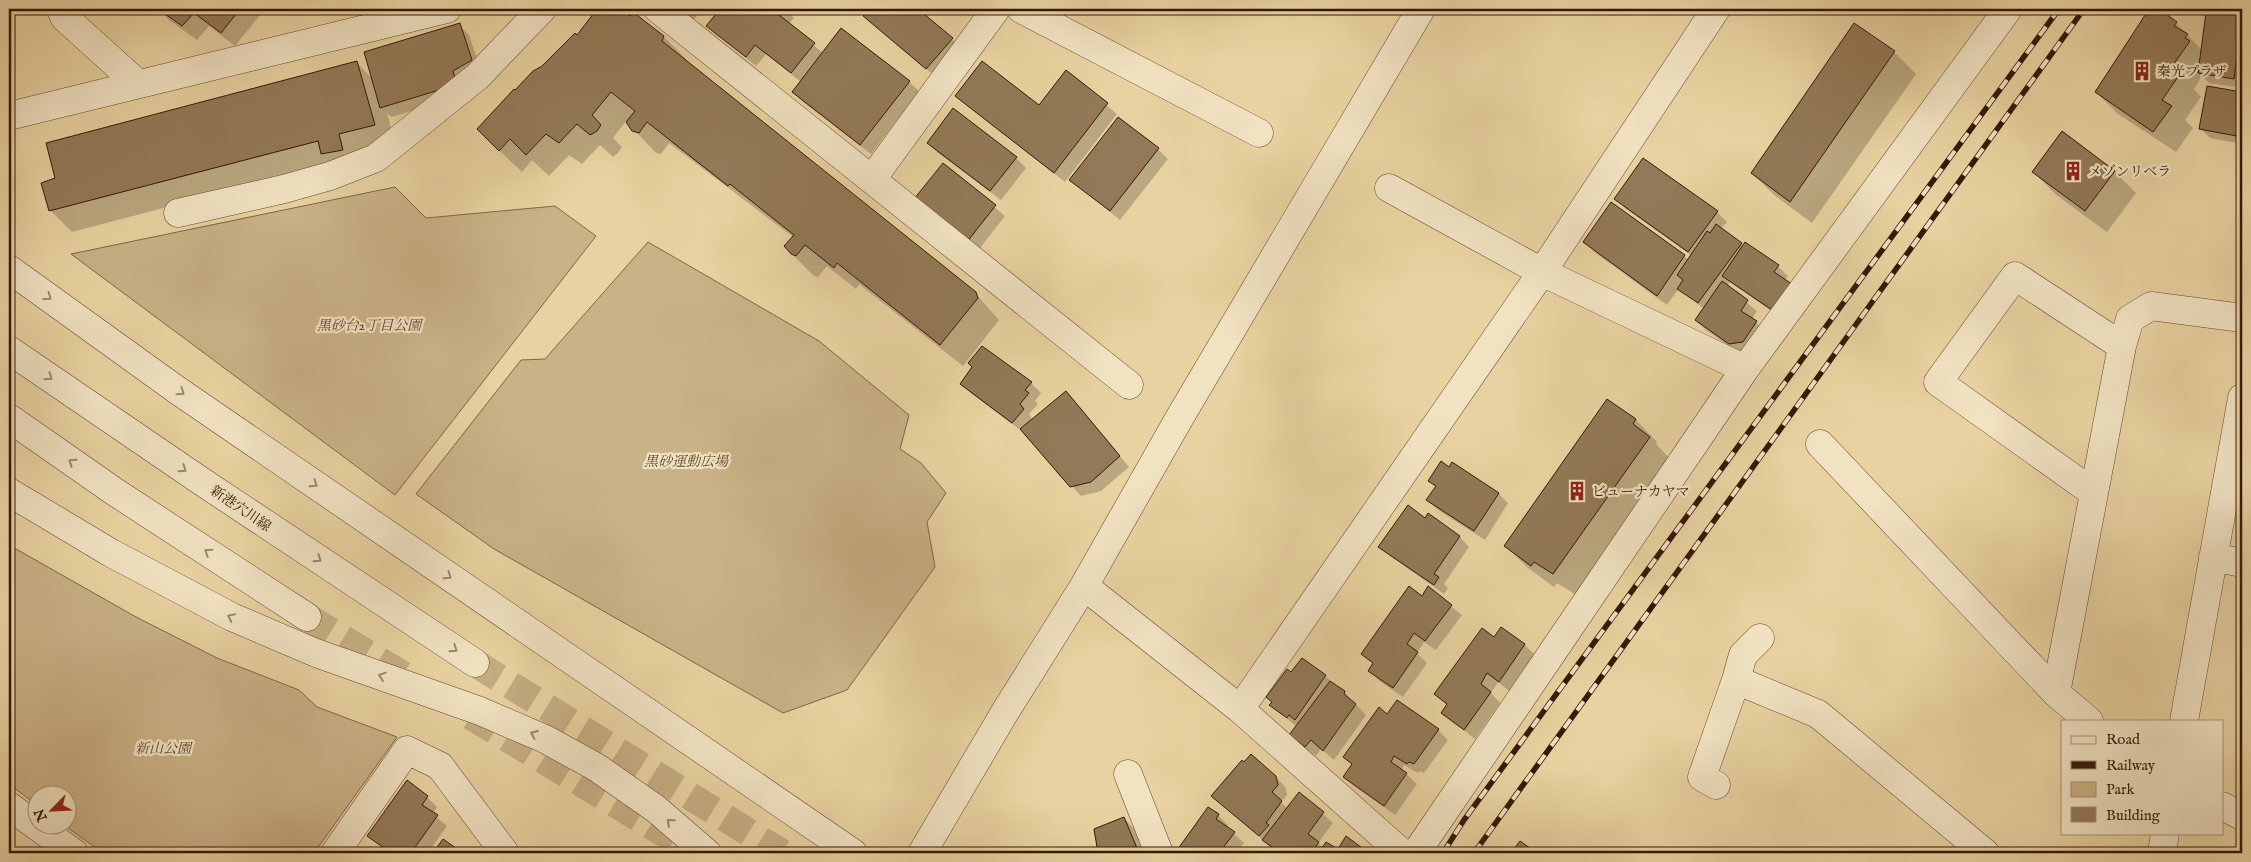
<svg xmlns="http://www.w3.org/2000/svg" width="2251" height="862" font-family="'IM FELL English','Noto Serif JP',serif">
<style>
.green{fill:#cab287;stroke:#806546}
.shadow{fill:#0003}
.building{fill:#937957;stroke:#351806}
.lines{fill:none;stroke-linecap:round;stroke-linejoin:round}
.minor-tunnel{stroke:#c5ad82;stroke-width:28;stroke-dasharray:28 14;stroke-linecap:butt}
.minor-casing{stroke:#62462d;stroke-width:29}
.minor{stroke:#f1e2c2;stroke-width:28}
.rail-casing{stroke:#351806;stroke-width:5.5}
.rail{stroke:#f1e2c2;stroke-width:4;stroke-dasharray:11;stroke-linecap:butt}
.oneway{stroke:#9c876d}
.labels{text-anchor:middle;stroke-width:4.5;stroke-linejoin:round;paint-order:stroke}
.poi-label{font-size:14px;fill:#351806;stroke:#f1e2c2;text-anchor:start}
.park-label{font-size:14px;font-style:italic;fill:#62462d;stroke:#f1e2c2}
.street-label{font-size:14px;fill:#351806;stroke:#f1e2c2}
</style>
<rect width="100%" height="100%" fill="#e9d2a1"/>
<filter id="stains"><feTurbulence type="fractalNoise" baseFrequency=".004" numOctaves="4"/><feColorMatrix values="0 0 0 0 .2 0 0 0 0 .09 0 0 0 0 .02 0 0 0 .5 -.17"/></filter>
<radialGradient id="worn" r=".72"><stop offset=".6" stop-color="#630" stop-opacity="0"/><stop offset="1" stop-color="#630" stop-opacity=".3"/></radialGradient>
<path class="green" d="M395,187L426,218L555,206L596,236L395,495L71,254Z
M648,242L819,341L909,415L900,449L921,463L946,493L927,522L935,567L847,690L783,713L494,549L416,494L521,360L545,359Z
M9,545L136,617L217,658L299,690L317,707L397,737L314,853H103L64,825L68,824V794H38L37,805L9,784Z"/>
<path class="shadow" d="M158,9H265L235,46L209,26L197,40L169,20Z
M600,9H619L630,18L634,14L664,37L686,59L685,61L975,293L999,320L963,366L859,284L856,289L827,266L818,277L814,276L792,254L793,237L669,143L661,154L656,153L626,121L613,138L622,147L618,153L613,157L600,145L582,164L569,155L549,176L532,160L522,172L500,151L478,129L515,92L577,37Z
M681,9H704L693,20Z
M722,9H784L794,18L789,24L823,53L909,82L919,91L871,154L803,102L793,92L801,82L766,54L756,66L718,36L708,26Z
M870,9H916L962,48L937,78L864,16Z
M2151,9H2156L2176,23L2202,50L2242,16V88L2209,83L2202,76L2194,89L2201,97L2185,120L2193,128L2176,152L2118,114L2096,92Z
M459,25L469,35L481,70L450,100L391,117L387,113L396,147L72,232L50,210L356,62L373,79Z
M1894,52L1916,74L1812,223L1774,195L1752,173Z
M1067,72L1117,114L1065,182L966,105L956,96L1040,107Z
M2208,87L2242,93V144L2210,138L2200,128Z
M928,143L1016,158L1026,168L1001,200L938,153Z
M1158,149L1168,159L1120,220L1071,180Z
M943,164L1005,216L974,256Z
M2114,171L2136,193L2107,232L2055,194L2034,172Z
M1616,199L1717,212L1727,222L1721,229L1744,247L1778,266L1788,276L1785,281L1783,319L1730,282L1727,287L1757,311L1752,319L1766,332L1740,354L1706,330L1696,320L1704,309L1679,288L1667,305L1594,252L1585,242L1612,204L1689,260L1692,256L1626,209Z
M1031,383L1041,393L1035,401L1038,404L1029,414L1033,420L1075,402L1129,467L1101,491L1081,496L1023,432L972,394L962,384Z
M1608,401L1636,420L1657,442L1656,444L1671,460L1576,595L1557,583L1554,587L1528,568L1506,546Z
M1450,469L1499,494L1508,503L1485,540L1438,510L1428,500L1437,487L1430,481Z
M1429,514L1460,537L1469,547L1444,584L1448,588L1444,594L1390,556L1380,546L1425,519Z
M1428,588L1462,615L1436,650L1424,642L1417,653L1427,663L1403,697L1379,681L1370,671L1374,665L1363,654L1422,598Z
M1502,629L1525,645L1535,655L1509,691L1498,682L1491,693L1500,703L1475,739L1442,713L1448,706L1436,694L1495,639Z
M1291,674L1325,676L1344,692L1366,715L1334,760L1321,749L1316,756L1301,745L1291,735L1297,727L1271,705Z
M1388,715L1438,730L1448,740L1424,773L1420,771L1418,773L1404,765L1402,770L1417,784L1395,815L1354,786L1344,776L1353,765L1345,757Z
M1276,777L1286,788L1287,795L1281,802L1287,808L1300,794L1333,823L1318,843L1323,848L1338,851L1346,838L1367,853H1282L1273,847V849L1213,796Z
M427,797L437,807L433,814L447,826L428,853H389L369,836Z
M1208,808L1218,815L1228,825L1227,828L1244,843L1236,853H1177Z
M1124,818L1141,836L1148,853H1099L1095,830Z"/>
<path class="building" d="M158,9H240L221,33L194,13L182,26Z
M597,9H622L630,16L633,12L664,36L662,41L976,292L978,298L940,345L837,263L834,268L805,245L796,256L791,254L784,246L794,235L730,184L728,186L647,122L639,133L632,131L626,122L635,111L611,92L592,115L601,125L597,131L590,135L577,124L559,143L546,134L526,155L510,139L499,151L477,129L514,89L515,90L533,71L542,66L575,33L577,35Z
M720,9H784L779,15L815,43L791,73L755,45L746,57L706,26Z
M869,9H918L953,38L926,69L863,16Z
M2149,9H2159L2177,22L2174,26L2188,34L2185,38L2190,41L2171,68L2180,74L2162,100L2172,106L2153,132L2095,92Z
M2206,12L2242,15L2234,79L2198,73Z
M460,23L472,60L453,71L455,78L439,90L380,108L364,52Z
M1854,23L1895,51L1790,202L1751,173Z
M841,28L910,81L860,145L792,92Z
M357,61L375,125L339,134L343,150L321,154L318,141L49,211L41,183L55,178L46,143Z
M982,61L1039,105L1066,70L1108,103L1054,173L955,96Z
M2207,86L2242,92V137L2199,129Z
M953,108L1017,157L990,191L927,143Z
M1118,117L1159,148L1110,211L1069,180Z
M2062,131L2115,171L2085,211L2032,172Z
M1643,158L1718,211L1688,252L1614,199Z
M943,163L996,205L963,247L910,204Z
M1611,202L1685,255L1657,296L1583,242Z
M1716,224L1742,243L1698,303L1677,289L1683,280L1677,275L1707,231L1710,233Z
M1745,242L1779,265L1774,272L1792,284L1772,310L1722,276Z
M1722,281L1748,300L1741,311L1757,321L1743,342L1729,344L1695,320Z
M982,346L1032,382L1025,390L1029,393L1020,404L1024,409L1012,423L960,384L972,367L968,363Z
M1066,391L1120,456L1091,482L1070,487L1020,429Z
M1607,399L1636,419L1633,424L1650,437L1553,574L1534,562L1531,566L1504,546Z
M1441,461L1449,467L1452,462L1499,493L1474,531L1426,500L1436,486L1428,481Z
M1408,505L1425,518L1428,513L1460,536L1434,574L1439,577L1434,585L1378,547Z
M1409,586L1422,596L1428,586L1452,605L1425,641L1414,633L1407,644L1418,652L1393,688L1368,671L1373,663L1361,654Z
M1501,627L1525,644L1499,682L1487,673L1481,684L1491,692L1464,730L1441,713L1447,704L1434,694L1482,628L1494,637Z
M1302,658L1326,675L1295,720L1289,715L1287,718L1269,705L1272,702L1266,697L1287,669L1291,672Z
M1330,681L1345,691L1344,694L1356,704L1323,751L1311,740L1305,747L1289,735Z
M1397,700L1439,729L1414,764L1409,762L1407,764L1394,756L1391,762L1407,773L1384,806L1343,777L1352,764L1343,757L1379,707L1387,714Z
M1251,754L1276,776L1278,785L1272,792L1282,801L1266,823L1269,825L1259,836L1211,796L1242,760L1244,762Z
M407,780L428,796L422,805L438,815L411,853H391L367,836Z
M1299,792L1324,812L1308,834L1319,842L1311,853H1280L1262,840Z
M1208,807L1219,814L1216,819L1235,832L1219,853H1175Z
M1124,817L1139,853H1098L1094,829Z
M1346,836L1369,853H1318L1326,842L1338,849Z
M443,839L463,853H433Z
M1520,841L1537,853H1511Z"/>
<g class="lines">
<path class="minor-tunnel" d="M307,617L411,680
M475,663L782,853
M471,716L695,852"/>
<defs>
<path id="minor" d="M61,9L64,17L138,84
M658,9L1129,385
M1021,9L1259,133
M9,116L447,9
M872,179L996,9
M1389,188L1542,272L1745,369
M178,213L284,189L330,176L376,158L478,76L542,9
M9,269L177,390L853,853
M9,350L201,481L475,663
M9,418L115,492L307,617
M1820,444L2056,693L2089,721
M9,492L111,553L232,617L316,653L480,711L545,739L596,767L656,809L707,853
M2094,493L1938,382L2015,276L2122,346
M2213,557L2242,563
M1084,586L1240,709L1402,853
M1736,680L1743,655L1760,638
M2056,693L2122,346L2130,319L2151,306L2242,318
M1240,709L1542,272L1716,9
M2184,721L2242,398
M1128,774L1159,853
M1716,785L1702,777L1736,680L1818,714L1985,853
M9,806L74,853
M2222,806L2242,816
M335,853L407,750L440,766L505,853
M922,853L1005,712L1084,586L1180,417L1421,9
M1416,853L1745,369L2008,9
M2162,853L2165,833"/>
</defs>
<use href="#minor" class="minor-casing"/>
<use href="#minor" class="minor"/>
<defs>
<path id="rail" d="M1443,853L1464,820L2059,9
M1474,853L2084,9"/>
</defs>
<use href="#rail" class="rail-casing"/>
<use href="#rail" class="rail"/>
</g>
<defs><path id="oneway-chevron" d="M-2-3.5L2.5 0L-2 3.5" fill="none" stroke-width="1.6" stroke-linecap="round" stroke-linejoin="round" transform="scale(1.25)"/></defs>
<g class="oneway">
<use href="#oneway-chevron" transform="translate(48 297) rotate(36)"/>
<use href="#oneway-chevron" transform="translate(49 377) rotate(34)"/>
<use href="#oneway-chevron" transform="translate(181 392) rotate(35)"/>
<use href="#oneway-chevron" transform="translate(72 462) rotate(-145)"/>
<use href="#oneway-chevron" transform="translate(183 469) rotate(34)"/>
<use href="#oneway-chevron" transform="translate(314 484) rotate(35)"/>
<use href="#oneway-chevron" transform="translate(208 552) rotate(-147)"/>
<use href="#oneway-chevron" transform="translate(318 559) rotate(34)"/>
<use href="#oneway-chevron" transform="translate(448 576) rotate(35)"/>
<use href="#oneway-chevron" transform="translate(231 617) rotate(-154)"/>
<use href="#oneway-chevron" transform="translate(454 649) rotate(34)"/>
<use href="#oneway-chevron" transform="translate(382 676) rotate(-161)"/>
<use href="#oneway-chevron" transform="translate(534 734) rotate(-156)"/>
<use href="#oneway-chevron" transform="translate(670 822) rotate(-139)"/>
</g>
<defs>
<symbol id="building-bare" viewBox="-9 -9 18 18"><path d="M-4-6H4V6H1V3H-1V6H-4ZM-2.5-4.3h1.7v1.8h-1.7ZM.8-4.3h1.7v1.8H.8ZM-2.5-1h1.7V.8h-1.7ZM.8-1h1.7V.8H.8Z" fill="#8f2418" stroke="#f1e2c2" stroke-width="2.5" paint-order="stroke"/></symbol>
</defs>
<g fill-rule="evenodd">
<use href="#building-bare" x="2128" y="57" width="28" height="28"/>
<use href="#building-bare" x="2059" y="157" width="28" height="28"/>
<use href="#building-bare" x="1563" y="477" width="28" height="28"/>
</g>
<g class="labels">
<g class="poi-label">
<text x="2157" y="76">秦光プラザ</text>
<text x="2088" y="176">メゾンリベラ</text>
<text x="1592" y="496">ビューナカヤマ</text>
</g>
<g class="park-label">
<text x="369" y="330">黒砂台2丁目公園</text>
<text x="686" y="466">黒砂運動広場</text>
<text x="163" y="753">新山公園</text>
</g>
<g class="street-label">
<text transform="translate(241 508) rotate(34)" y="5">新港穴川線</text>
</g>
</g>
<rect width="2251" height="862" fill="none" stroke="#e9d2a1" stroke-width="30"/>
<rect x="10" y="10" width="2231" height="842" fill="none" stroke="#351806" stroke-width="2.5"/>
<rect x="15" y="15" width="2221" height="832" fill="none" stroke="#351806"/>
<rect x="2061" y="720" width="162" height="115" fill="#f1e2c2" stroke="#a69177"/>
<rect x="2071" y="736" width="25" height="8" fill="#f1e2c2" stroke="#a69177"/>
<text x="2106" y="744" font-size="15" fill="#351806">Road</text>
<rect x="2071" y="761" width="25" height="8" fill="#351806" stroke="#a69177"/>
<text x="2106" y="770" font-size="15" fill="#351806">Railway</text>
<rect x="2071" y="782" width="25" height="15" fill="#cab287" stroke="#a69177"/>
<text x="2106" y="794" font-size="15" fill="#351806">Park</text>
<rect x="2071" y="807" width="25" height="15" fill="#937957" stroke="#a69177"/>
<text x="2106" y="820" font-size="15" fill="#351806">Building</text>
<g transform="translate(52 810) rotate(246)"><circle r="24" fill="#f1e2c2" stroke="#a69177"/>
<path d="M0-4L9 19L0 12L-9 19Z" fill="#8f2418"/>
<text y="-8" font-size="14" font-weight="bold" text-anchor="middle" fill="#351806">N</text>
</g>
<rect width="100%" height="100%" filter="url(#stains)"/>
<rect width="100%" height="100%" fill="url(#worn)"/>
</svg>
